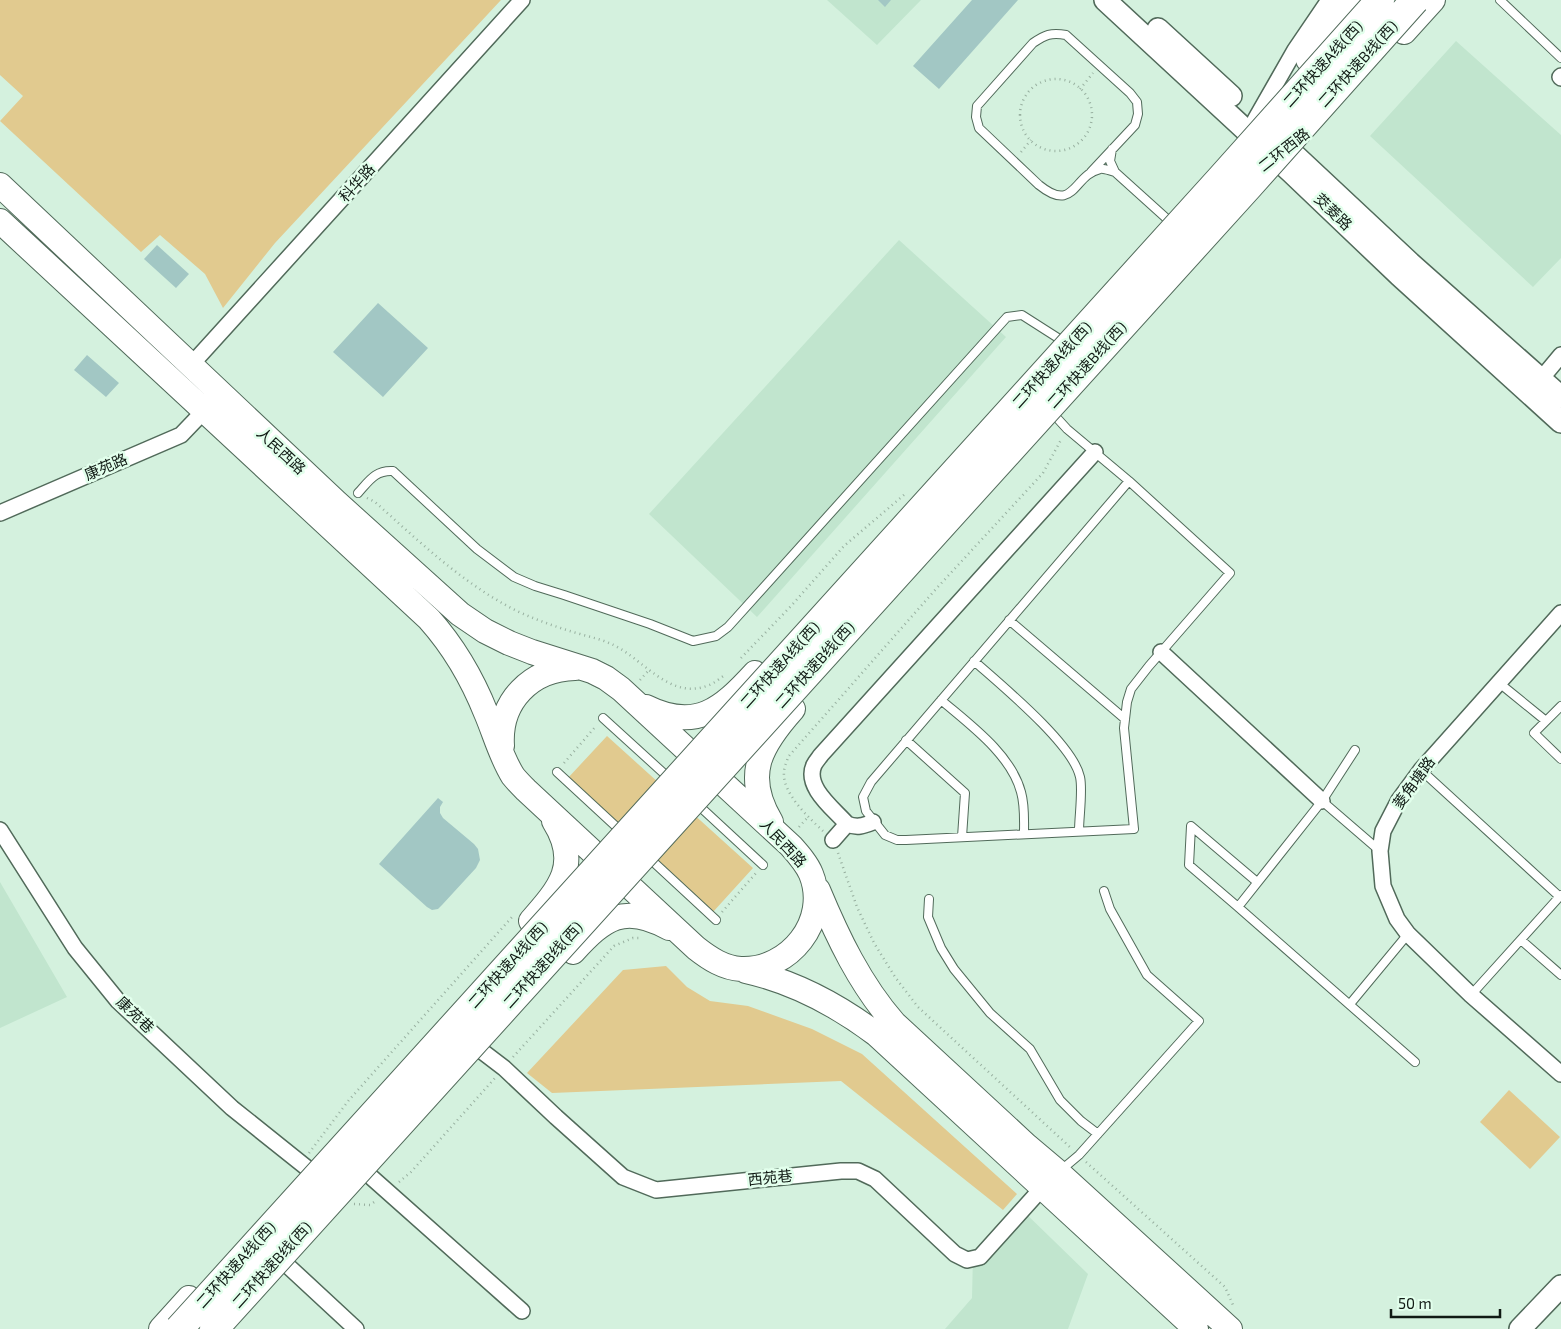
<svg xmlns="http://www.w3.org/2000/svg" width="1561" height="1329" font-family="'Exo 2','Noto Sans SC',sans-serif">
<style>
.built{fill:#c1e5ce}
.green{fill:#e1ca8f}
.building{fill:#a2c7c4}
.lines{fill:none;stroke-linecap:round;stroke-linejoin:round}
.lane-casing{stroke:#516a5a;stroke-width:10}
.street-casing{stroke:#516a5a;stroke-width:18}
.secondary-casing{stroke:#516a5a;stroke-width:24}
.primary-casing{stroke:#516a5a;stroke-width:26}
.highway-casing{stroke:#516a5a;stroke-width:30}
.path{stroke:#98b0a0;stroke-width:2.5;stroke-dasharray:1 4;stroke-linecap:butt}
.lane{stroke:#fff;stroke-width:8}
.street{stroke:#fff;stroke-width:15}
.secondary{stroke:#fff;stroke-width:21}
.primary{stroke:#fff;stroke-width:24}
.highway{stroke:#fff;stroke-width:28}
.highway-bridge-casing{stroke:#516a5a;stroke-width:30;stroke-linecap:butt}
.highway-bridge{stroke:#fff;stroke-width:28}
.labels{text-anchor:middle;stroke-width:5;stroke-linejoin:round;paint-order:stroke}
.street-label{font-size:15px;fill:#101a14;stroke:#e2ffec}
</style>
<rect width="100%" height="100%" fill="#d4f1de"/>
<path class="built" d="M827,0H921L877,45Z
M1456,41L1561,135V258L1533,287L1370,136Z
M899,240L1006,337L757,617L649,514Z
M0,882L67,997L0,1028Z
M1017,1205L1088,1274L1068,1329H945L972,1298L973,1255Z"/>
<path class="green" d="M0,0H501L275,243L223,308L205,274L160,235L141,252L0,121L23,96L0,75Z
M607,736L753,868L713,912L567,779Z
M666,966L687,987L710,1001L748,1006L812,1029L862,1054L1017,1194L1003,1210L841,1081L552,1093L527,1073L623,970Z
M1509,1090L1560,1137L1530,1169L1480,1122Z"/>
<path class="building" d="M878,0H891L885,7Z
M972,0H1018L939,89L913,66Z
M157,245L189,274L176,288L144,259Z
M378,303L428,348L383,397L333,352Z
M87,355L119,383L106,397L74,370Z
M438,798L443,802L440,807V813L443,818L474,844L478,849L480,860L476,868L442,905L438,909L432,910L427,907L379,864Z"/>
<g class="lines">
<defs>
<path id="lane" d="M1500,0L1561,58
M1091,172L1135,125L1138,114L1137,102L1130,93L1066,35C1051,32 1045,35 1033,43L977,106L976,117L979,128L1039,185C1075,214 1073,175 1100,169C1104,168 1110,171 1115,172L1110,161L1112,149
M1115,172L1166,218
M1057,418L1067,429L1129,481L1230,573L1149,666L1131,689L1127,702L1124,728L1134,829L906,840H897L885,835L866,811L863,797L871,782L1129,481
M358,493C369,481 375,470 393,471L477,549L514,577L535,586L564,595L650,624L693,641L716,636L728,627L1007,317L1022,315L1058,338
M1009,620L1125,719
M974,661C1001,685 1073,744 1080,777C1083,790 1079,817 1079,831
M1498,682L1546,721L1534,733L1561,759
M941,700C969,724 1011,754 1021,792C1025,806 1024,820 1024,834
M603,718L670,779
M1546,721L1561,706
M906,740L965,793L962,837
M1421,770L1560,897
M557,772L623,833
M1322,801L1355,750
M696,803L763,865
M1380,851L1322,801L1238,907L1415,1062
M648,857L716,920
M929,899L928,917L941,948L954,969L990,1013L1030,1049L1060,1100L1081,1121L1098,1134
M1238,907L1189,865L1191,826L1257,882
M1521,940L1561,975
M1471,995L1561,895
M1350,1004L1408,934
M1060,1171L1079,1155L1199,1021L1147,975L1110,909L1104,891"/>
<path id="street" d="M1561,76L1560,77L1561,78
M1255,120L1295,50L1329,0
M191,365L522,0
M1541,379L1561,355
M0,513L181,435L204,411
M1561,613L1421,770L1399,800L1383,831L1380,851L1383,886L1397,919L1408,934L1471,995L1561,1074
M1161,652L1322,801
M873,822C863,826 857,828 847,824C834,809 804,787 814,765C816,761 819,758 821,755L1095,452
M0,830L75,948L118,1001L232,1108L307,1168
M833,840L847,824
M483,1052L504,1068L556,1117L623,1177L656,1190L841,1171H858L875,1179L955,1254L967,1260L980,1257L1043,1187
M370,1176L522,1311
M288,1266L356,1329"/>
<path id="secondary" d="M1105,0L1291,172L1399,275L1561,422
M1158,29L1231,96
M1286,147L1410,263L1561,397
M1520,1329L1561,1286"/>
<path id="primary" d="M1404,32L1433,0
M0,185L336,502L460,614L485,631L509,643L532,652L592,671L606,678L621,689L791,846C799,855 807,864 811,874C830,921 789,971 741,969C724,968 710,959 696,948L526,790C522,786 517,781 513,776C501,757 495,734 486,713C472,678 454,647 429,619L0,221
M646,707C696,732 722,709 755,673
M502,746C499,701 531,669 575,668
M771,822C743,775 760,746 793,709
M818,890C838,938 860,984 894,1023L1027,1146L1059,1173L1230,1329
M531,921C560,888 581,864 554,821
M573,952C604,918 624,903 669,928
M746,971C795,982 836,1004 876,1034L1196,1329
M161,1329L189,1298"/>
<path id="highway" d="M1310,59L1327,30L1346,0"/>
</defs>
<use href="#lane" class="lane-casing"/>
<use href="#street" class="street-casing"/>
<use href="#secondary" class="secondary-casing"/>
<use href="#primary" class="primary-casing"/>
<use href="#highway" class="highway-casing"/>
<path class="path" d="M1020 115a36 36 0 1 1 72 0a36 36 0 1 1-72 0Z
M1080,89L1093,73
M1021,152L1031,140
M367,498L375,502C420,542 464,585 519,612C539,621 559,628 580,634C590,637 600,639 609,643C642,656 669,702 709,685C715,683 720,678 725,675
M741,658L792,605L844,546L905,494
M640,680L649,670
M564,763L596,726
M799,827L808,817
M823,831C809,818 782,793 784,772C784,767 787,762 788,757L936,589L1043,473L1062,438
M838,853L857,907L874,943L895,977L918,1007L1071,1148
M722,912L756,873
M513,1057L614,946L633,938H642
M309,1153L349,1100L512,917
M1086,1162L1225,1287L1233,1305
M399,1182L411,1172L495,1078
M354,1204L370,1205L377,1200"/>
<use href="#lane" class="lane"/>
<use href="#street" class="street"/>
<use href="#secondary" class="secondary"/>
<use href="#primary" class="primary"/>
<use href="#highway" class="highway"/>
<defs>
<path id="highway-bridge" d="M179,1329L1222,177L1380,0
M214,1329L1249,186L1415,0"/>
</defs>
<use href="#highway-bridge" class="highway-bridge-casing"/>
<use href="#highway-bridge" class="highway-bridge"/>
</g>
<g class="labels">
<g class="street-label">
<text transform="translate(1323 64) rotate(-48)" y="5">二环快速A线(西)</text>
<text transform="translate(1358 64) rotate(-48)" y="5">二环快速B线(西)</text>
<text transform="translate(1284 150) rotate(-38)" y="5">二环西路</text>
<text transform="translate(357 183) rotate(-48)" y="5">科华路</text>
<text transform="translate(1333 212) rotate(44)" y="5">茭菱路</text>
<text transform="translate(1052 365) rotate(-48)" y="5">二环快速A线(西)</text>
<text transform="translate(1087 365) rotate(-48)" y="5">二环快速B线(西)</text>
<text transform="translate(281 451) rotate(43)" y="5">人民西路</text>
<text transform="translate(106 467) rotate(-23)" y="5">康苑路</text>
<text transform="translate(780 665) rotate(-48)" y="5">二环快速A线(西)</text>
<text transform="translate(815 665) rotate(-48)" y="5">二环快速B线(西)</text>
<text transform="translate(1414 783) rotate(-54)" y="5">菱角塘路</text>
<text transform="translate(783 843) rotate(47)" y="5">人民西路</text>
<text transform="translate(508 965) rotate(-48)" y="5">二环快速A线(西)</text>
<text transform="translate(543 965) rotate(-48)" y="5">二环快速B线(西)</text>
<text transform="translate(135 1015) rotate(44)" y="5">康苑巷</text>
<text transform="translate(770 1178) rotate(-6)" y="5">西苑巷</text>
<text transform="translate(236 1265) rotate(-48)" y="5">二环快速A线(西)</text>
<text transform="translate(272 1265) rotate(-48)" y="5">二环快速B线(西)</text>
</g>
</g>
<path d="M1391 1309v8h109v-8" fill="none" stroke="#101a14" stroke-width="2.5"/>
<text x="1398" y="1309" font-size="15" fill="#101a14" stroke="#e2ffec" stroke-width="4" paint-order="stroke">50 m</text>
</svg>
